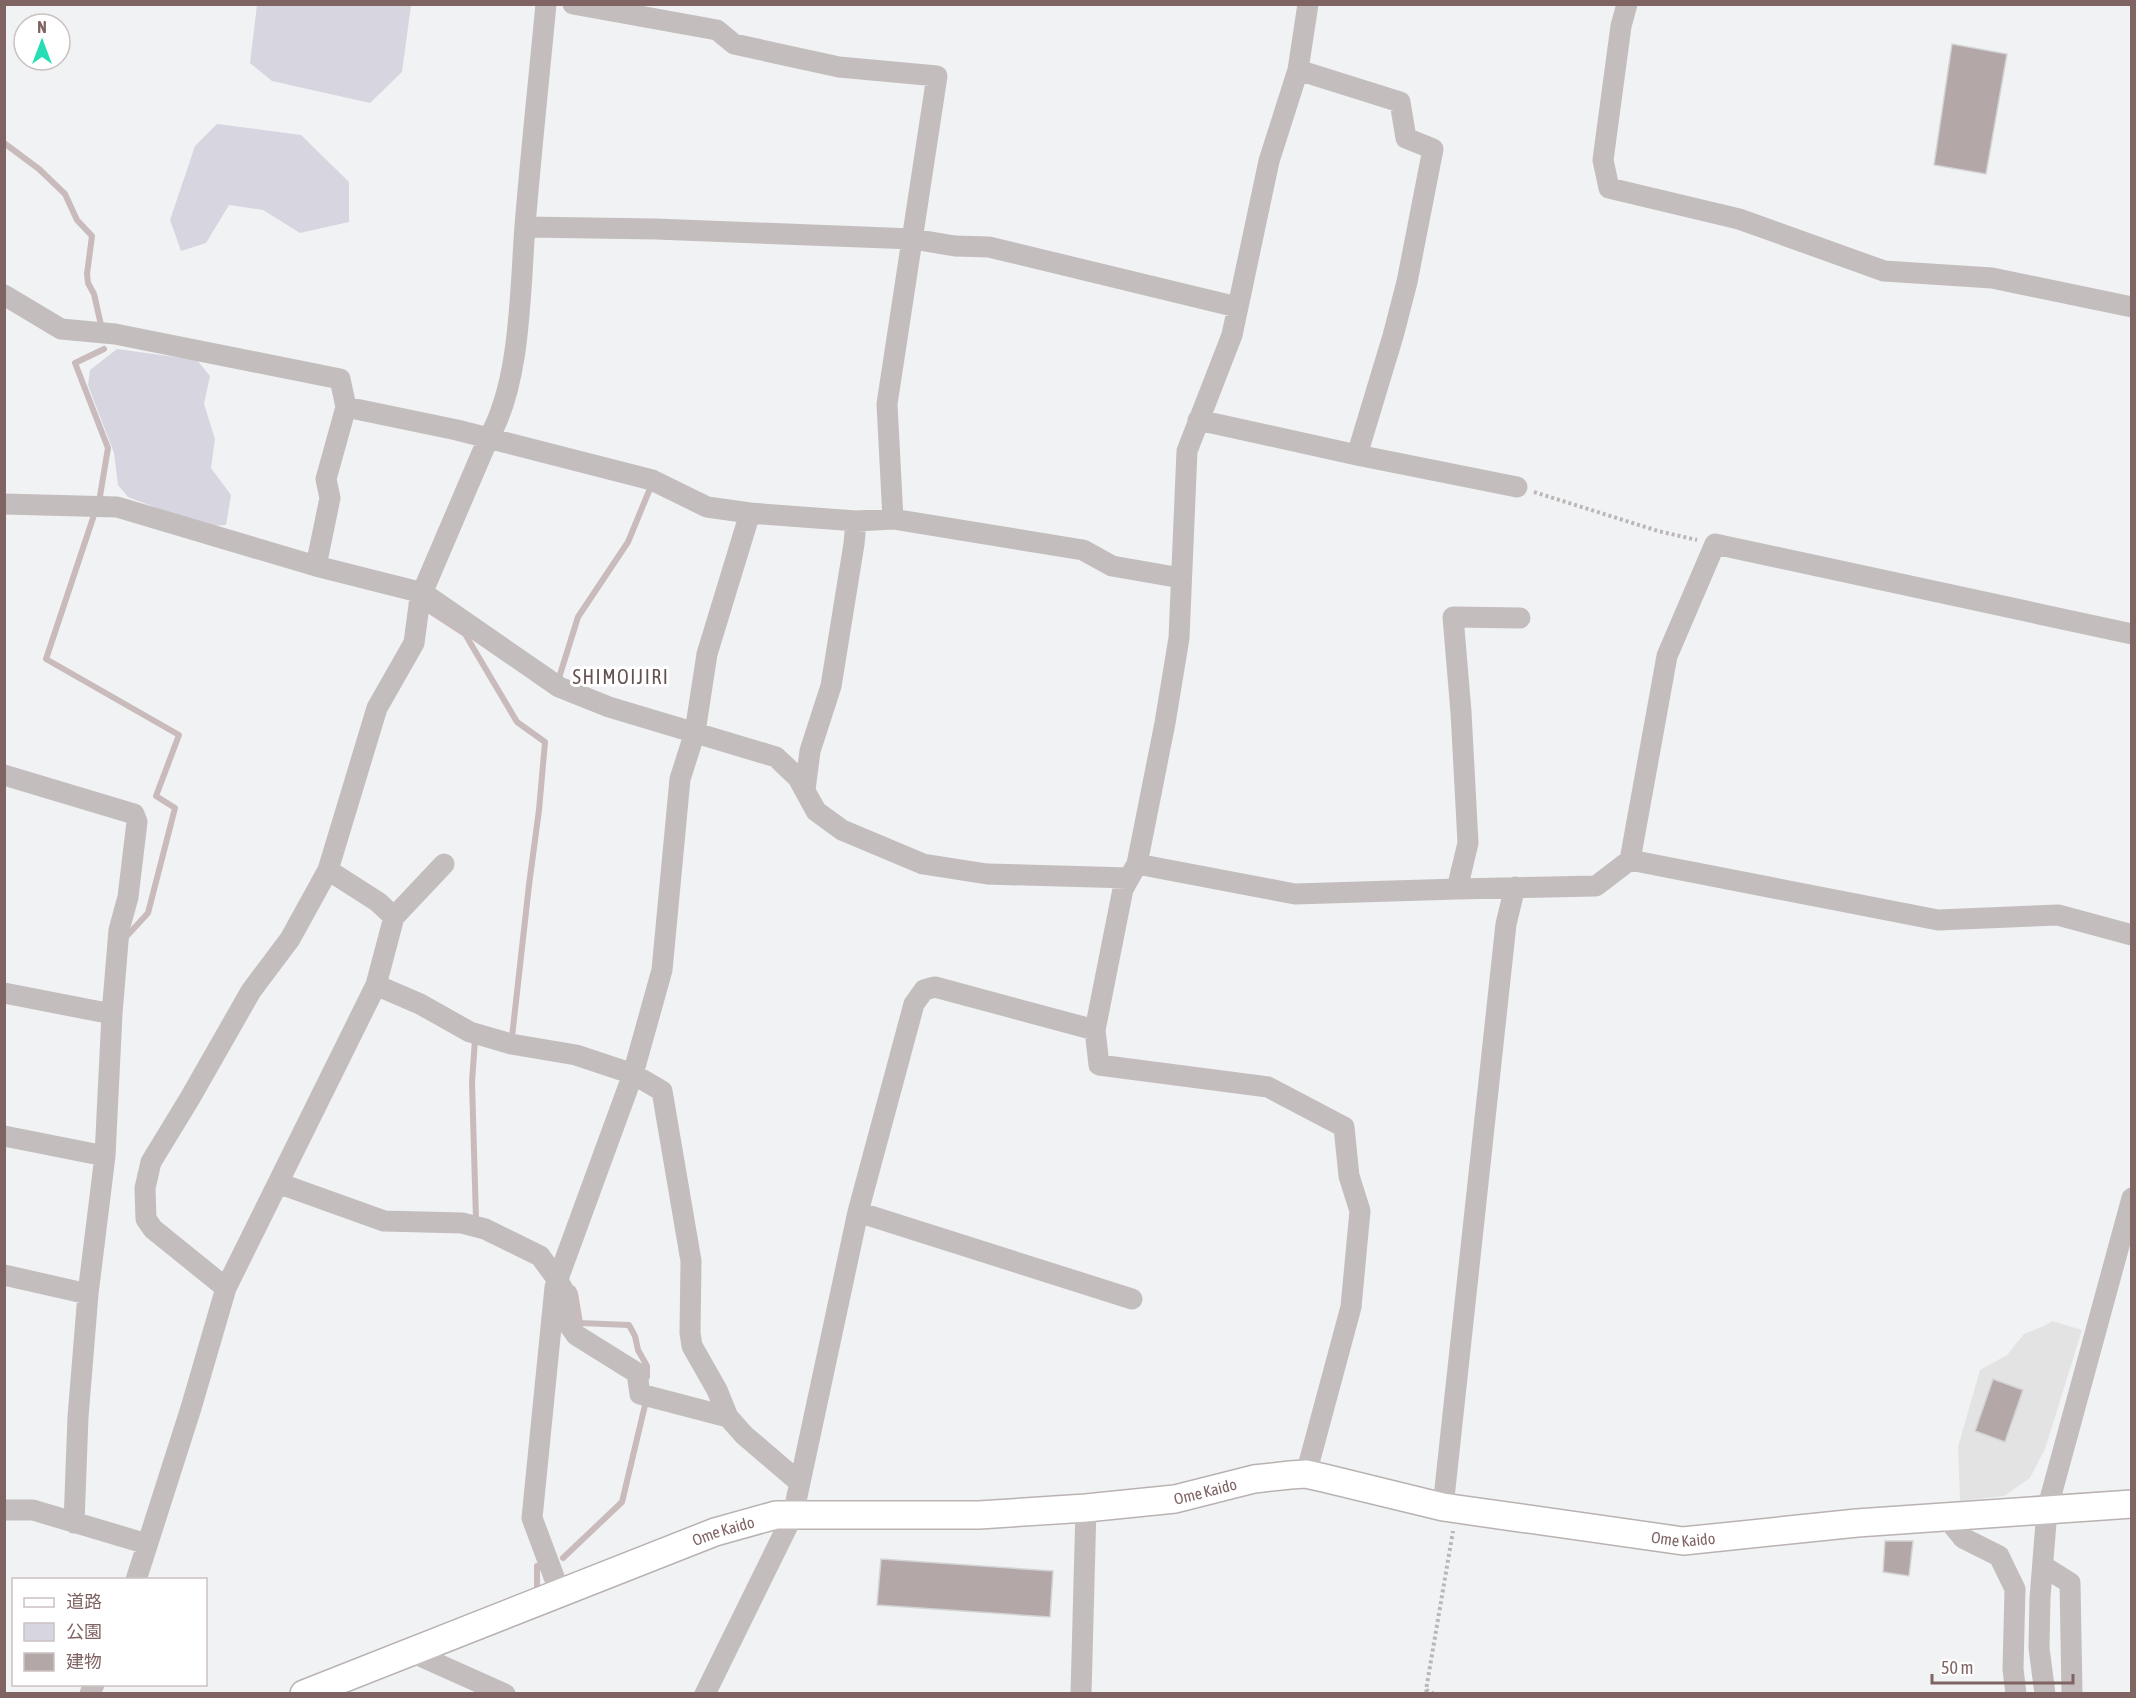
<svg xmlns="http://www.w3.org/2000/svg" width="2136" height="1698" font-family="'Asap Condensed','Noto Sans JP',sans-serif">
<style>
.built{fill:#e4e3e4}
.green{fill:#d7d6e0}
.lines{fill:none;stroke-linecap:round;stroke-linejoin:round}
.stream{stroke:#c9babc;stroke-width:6}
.building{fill:#b4a7a8;stroke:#d3d4d5;stroke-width:1.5}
.major-casing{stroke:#bab2b2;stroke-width:30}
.path{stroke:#bcb7b7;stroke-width:4;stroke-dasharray:3 3;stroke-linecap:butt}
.minor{stroke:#c4bdbd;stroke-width:21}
.major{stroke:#fff;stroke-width:27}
.labels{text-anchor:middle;stroke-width:6;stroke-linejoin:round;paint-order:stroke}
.street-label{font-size:16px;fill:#806464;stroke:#fff}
.quarter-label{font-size:20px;letter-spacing:1.5px;fill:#665152;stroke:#fff}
</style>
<rect width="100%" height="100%" fill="#f0f2f4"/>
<path class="built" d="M2052,1321L2082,1330L2045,1449L2030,1478L2004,1496L1960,1501L1958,1447L1980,1370L2007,1355L2024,1334L2044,1326Z"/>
<path class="green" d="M257,5H411L402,72L370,103L272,81L250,63Z
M217,124L301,135L349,182V222L300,233L263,210L229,205L206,243L181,251L170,220L195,146Z
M117,349L197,360L210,376L204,404L215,439L211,468L231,495L226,525L204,526L128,497L118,485L114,453L88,385L90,370Z"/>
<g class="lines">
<path class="stream" d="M4,143L39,169L65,194L77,220L92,236L87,274L88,283L94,294L101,325
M99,502L108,448L75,363L104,349
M95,512L46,659L179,735L156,796L175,808L148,913L125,938
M422,606L465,634L517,722L545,742L539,810L529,885L512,1037L508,1036
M558,681L578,617L628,542L649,491
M475,1040L472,1082L476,1219L479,1220
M573,1289L575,1293L580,1323L629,1325L635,1336L638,1350L647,1366V1377
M563,1558L622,1502L646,1401
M537,1590V1566"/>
</g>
<path class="building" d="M1952,44L2007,54L1986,174L1934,165Z
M1993,1379L2023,1390L2005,1442L1975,1431Z
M1885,1541H1913L1909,1576L1883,1572Z
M881,1559L1053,1571L1050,1617L877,1605Z"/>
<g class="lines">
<defs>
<g id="major">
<path id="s1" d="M304,1694L715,1532L776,1515H979L1086,1508L1175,1499L1254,1479L1290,1475L1306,1474L1324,1478L1443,1507L1683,1541L1857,1523L2132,1504"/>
</g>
</defs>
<use href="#major" class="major-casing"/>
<path class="path" d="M1534,492L1658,531L1697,540
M1434,1694L1426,1690L1453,1531"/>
<path class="minor" d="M573,4L717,30L734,44L839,67L937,76L887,404L893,519
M1627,4L1621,26L1603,160L1609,188L1739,219L1884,271L1992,278L2132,307
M1298,70L1400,102L1406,138L1433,149L1407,282L1393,336L1357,455
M525,227L656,229L913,239L955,246L989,247L1237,307
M4,295L61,329L115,334L340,379L346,407
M1198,420L1357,455L1517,487
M4,504L117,507L316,566L423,593L559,687L609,707L776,757L798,778L816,811L842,830L923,864L987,874L1129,878
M316,566L330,498L326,479L346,407L457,430L652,480L707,507L750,513L856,521L893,519L1083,550L1112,566L1181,578
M1520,618L1453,617L1461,712L1468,843L1457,889L1596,886L1630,860L1667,656L1715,544L2132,634
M4,775L134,814L137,822L128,897L119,930L112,1014L105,1156L88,1294L78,1417L74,1523
M805,790L810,751L831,686L854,544L856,521
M1630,860L1938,920L2058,915L2132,935
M1137,864L1295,894L1457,889
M394,917L444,864
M376,985L420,1004L470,1032L511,1044L576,1055L633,1074L662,1091L691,1261L690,1333L692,1346L717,1390L728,1417L744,1435L799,1482
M4,993L112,1014
M1095,1030L1099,1065L1268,1087L1344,1127L1349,1176L1360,1211L1351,1307L1306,1474
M4,1136L105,1156
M278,1183L384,1221L462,1223L485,1229L540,1256L557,1279L565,1293L566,1321L576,1335L637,1373L640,1394L728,1417
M858,1212L1132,1299
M4,1275L88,1294
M226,1288L153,1229L146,1219L145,1188L151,1162L190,1098L251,991L290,939L328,870
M1443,1507L1506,924L1515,887
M4,1510H33L147,1544
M1946,1517L1963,1538L1999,1556L2015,1589L2013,1669L2016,1694
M2043,1566L2070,1583L2072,1694
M136,1580L191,1408L226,1288L376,985L394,917L378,902L328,870L377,708L414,643L420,598L488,439C521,383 520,291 525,226C531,152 539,78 546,4
M560,1593L532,1518L555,1287L633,1074L662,970L680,779L695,732L707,654L750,513
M411,1652L505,1694
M90,1694L94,1684
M705,1694L793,1515L858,1212L914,1004L924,990L935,987L1095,1030L1123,889L1137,864L1165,723L1179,638L1187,451L1232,335L1269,161L1298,70L1308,4
M1081,1694L1086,1508
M2045,1694L2039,1648L2040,1598L2047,1510L2132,1198"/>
<use href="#major" class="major"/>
</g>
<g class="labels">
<g class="street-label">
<text dy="6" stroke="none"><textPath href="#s1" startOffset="936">Ome Kaido</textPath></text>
<text dy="6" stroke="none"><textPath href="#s1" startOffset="450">Ome Kaido</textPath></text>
<text dy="6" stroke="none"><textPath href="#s1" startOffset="1422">Ome Kaido</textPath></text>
</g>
<g class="quarter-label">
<text x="621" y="684">SHIMOIJIRI</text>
</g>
</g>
<rect width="2136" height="1698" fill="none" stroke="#806464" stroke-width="12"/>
<rect x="12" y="1578" width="195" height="108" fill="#ffffff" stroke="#ccc1c1" stroke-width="1.5"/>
<rect x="24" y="1598" width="30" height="9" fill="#ffffff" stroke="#ccc1c1" stroke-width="1.5"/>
<text x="66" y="1608" font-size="18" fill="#806464">道路</text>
<rect x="24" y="1623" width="30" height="18" fill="#d7d6e0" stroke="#ccc1c1" stroke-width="1.5"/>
<text x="66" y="1638" font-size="18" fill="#806464">公園</text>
<rect x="24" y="1653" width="30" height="18" fill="#b4a7a8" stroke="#ccc1c1" stroke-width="1.5"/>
<text x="66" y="1668" font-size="18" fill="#806464">建物</text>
<g transform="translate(42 42)"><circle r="28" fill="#ffffff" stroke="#ccc1c1" stroke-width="1.5"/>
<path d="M0-4.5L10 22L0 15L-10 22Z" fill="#26deb4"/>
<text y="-9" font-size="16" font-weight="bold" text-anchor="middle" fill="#806464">N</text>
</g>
<path d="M1932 1674v9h141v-9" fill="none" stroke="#806464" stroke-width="3"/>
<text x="1941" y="1674" font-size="18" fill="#806464" stroke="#ffffff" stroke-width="4.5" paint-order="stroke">50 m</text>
</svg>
